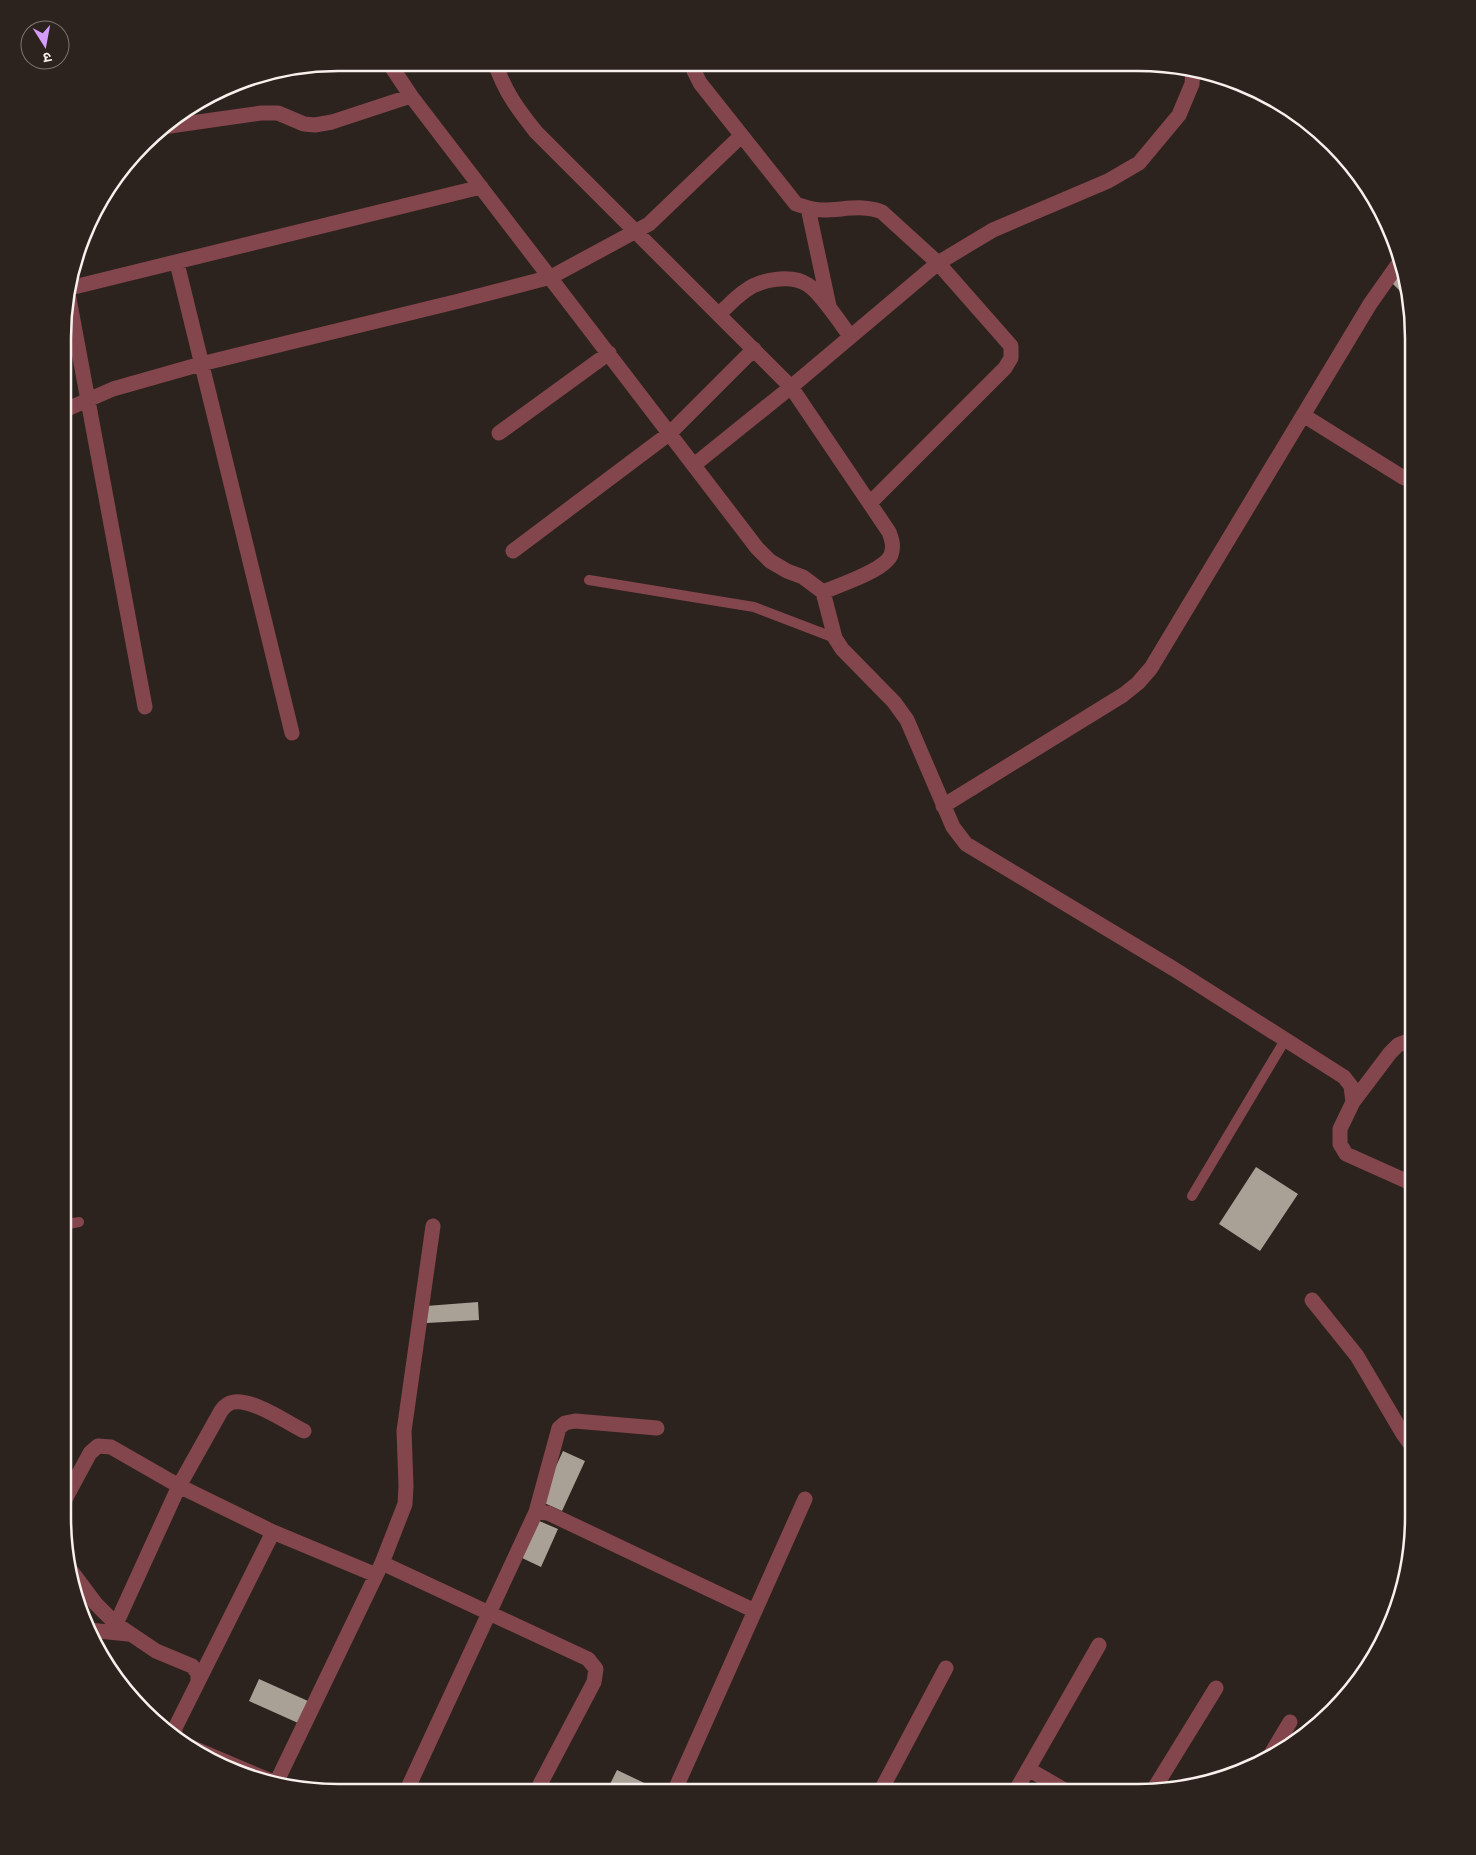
<svg xmlns="http://www.w3.org/2000/svg" width="1476" height="1855" font-family="Arial,'Noto Sans Devanagari',sans-serif">
<style>
.building{fill:#a9a196}
.lines{fill:none;stroke-linecap:round;stroke-linejoin:round}
.lane{stroke:#84464d;stroke-width:10}
.street{stroke:#84464d;stroke-width:15}
.rim{fill:none;stroke:#f8f0ed;stroke-width:2.5}
</style>
<rect width="100%" height="100%" fill="#2d231e"/>
<path class="building" d="M1404,266L1408,299L1388,279Z
M1256,1167L1298,1194L1260,1251L1219,1224Z
M478,1302L479,1320L427,1323L426,1306Z
M563,1451L585,1461L562,1511L540,1501Z
M537,1520L558,1529L541,1567L520,1557Z
M259,1679L308,1701L298,1723L249,1701Z
M617,1770L657,1789L656,1792H615L608,1788Z"/>
<g class="lines">
<path class="lane" d="M589,580L754,607L835,638
M1192,1196L1285,1040
M63,1225L79,1222"/>
<path class="street" d="M389,63L411,96L757,548L770,561L787,571L803,577L823,592L835,638L842,649L894,702L907,720L953,827L966,844L1174,969L1344,1077L1351,1086L1353,1102L1340,1129V1144L1346,1154L1413,1184
M495,63C505,92 517,108 536,132L791,387L889,532C892,540 894,546 891,555C884,571 839,585 823,592
M694,64V71L700,83L796,204C805,207 813,210 823,210C843,210 864,204 882,212L938,263L1011,346V358L1005,368L870,503
M163,127L261,113H278L304,124L315,125L332,122L411,96
M808,208L829,306
M177,263L292,733
M70,288L481,187
M68,293L145,707
M719,314C728,306 736,297 745,291C760,279 792,274 808,285C820,292 841,324 850,336
M65,410L113,389L201,364L459,301L551,277L649,224L741,136
M1303,415L1404,478
M499,433L609,353
M694,465L791,387L938,263L993,230L1108,181L1139,163L1179,115L1192,84L1193,70
M513,551L670,433L754,349
M943,806L1123,695L1138,683L1151,668L1370,304L1401,260
M1353,1102L1390,1053L1398,1045L1413,1039
M1312,1300L1357,1356L1403,1434L1413,1448
M63,1503L90,1453L98,1446L111,1447L179,1486L273,1532L376,1575
M536,1512L559,1428L565,1423L575,1421L657,1428
M382,1563L588,1659L596,1669L594,1682L536,1792
M69,1568L96,1604L116,1624L156,1651L192,1666L198,1673V1682L175,1728V1736L177,1739
M116,1624L179,1486L221,1411C223,1408 226,1405 230,1403C249,1396 286,1422 304,1431
M89,1630L128,1634
M198,1682L273,1532
M181,1743L278,1784
M1268,1759L1290,1722
M1028,1769L1068,1792
M276,1783L382,1563L405,1504L406,1486L404,1431L433,1226
M406,1792L536,1512L548,1513L755,1611
M674,1792L805,1499
M880,1792L946,1668
M1015,1792L1099,1645
M1152,1792L1216,1688"/>
</g>
<path d="M0 0H1476V1855H0ZM338 71H1138A267 267 0 0 1 1405 338V1517A267 267 0 0 1 1138 1784H338A267 267 0 0 1 71 1517V338A267 267 0 0 1 338 71Z" fill="#2d231e" fill-rule="evenodd"/>
<path class="rim" d="M338 71H1138A267 267 0 0 1 1405 338V1517A267 267 0 0 1 1138 1784H338A267 267 0 0 1 71 1517V338A267 267 0 0 1 338 71Z"/>
<g transform="translate(45 45) rotate(169)"><circle r="24" fill="#2d231e" stroke="#7e7571"/>
<path d="M0-4L9 19L0 12L-9 19Z" fill="#d49cfb"/>
<text y="-8" font-size="14" font-weight="bold" text-anchor="middle" fill="#f8f0ed">उ</text>
</g>
</svg>
